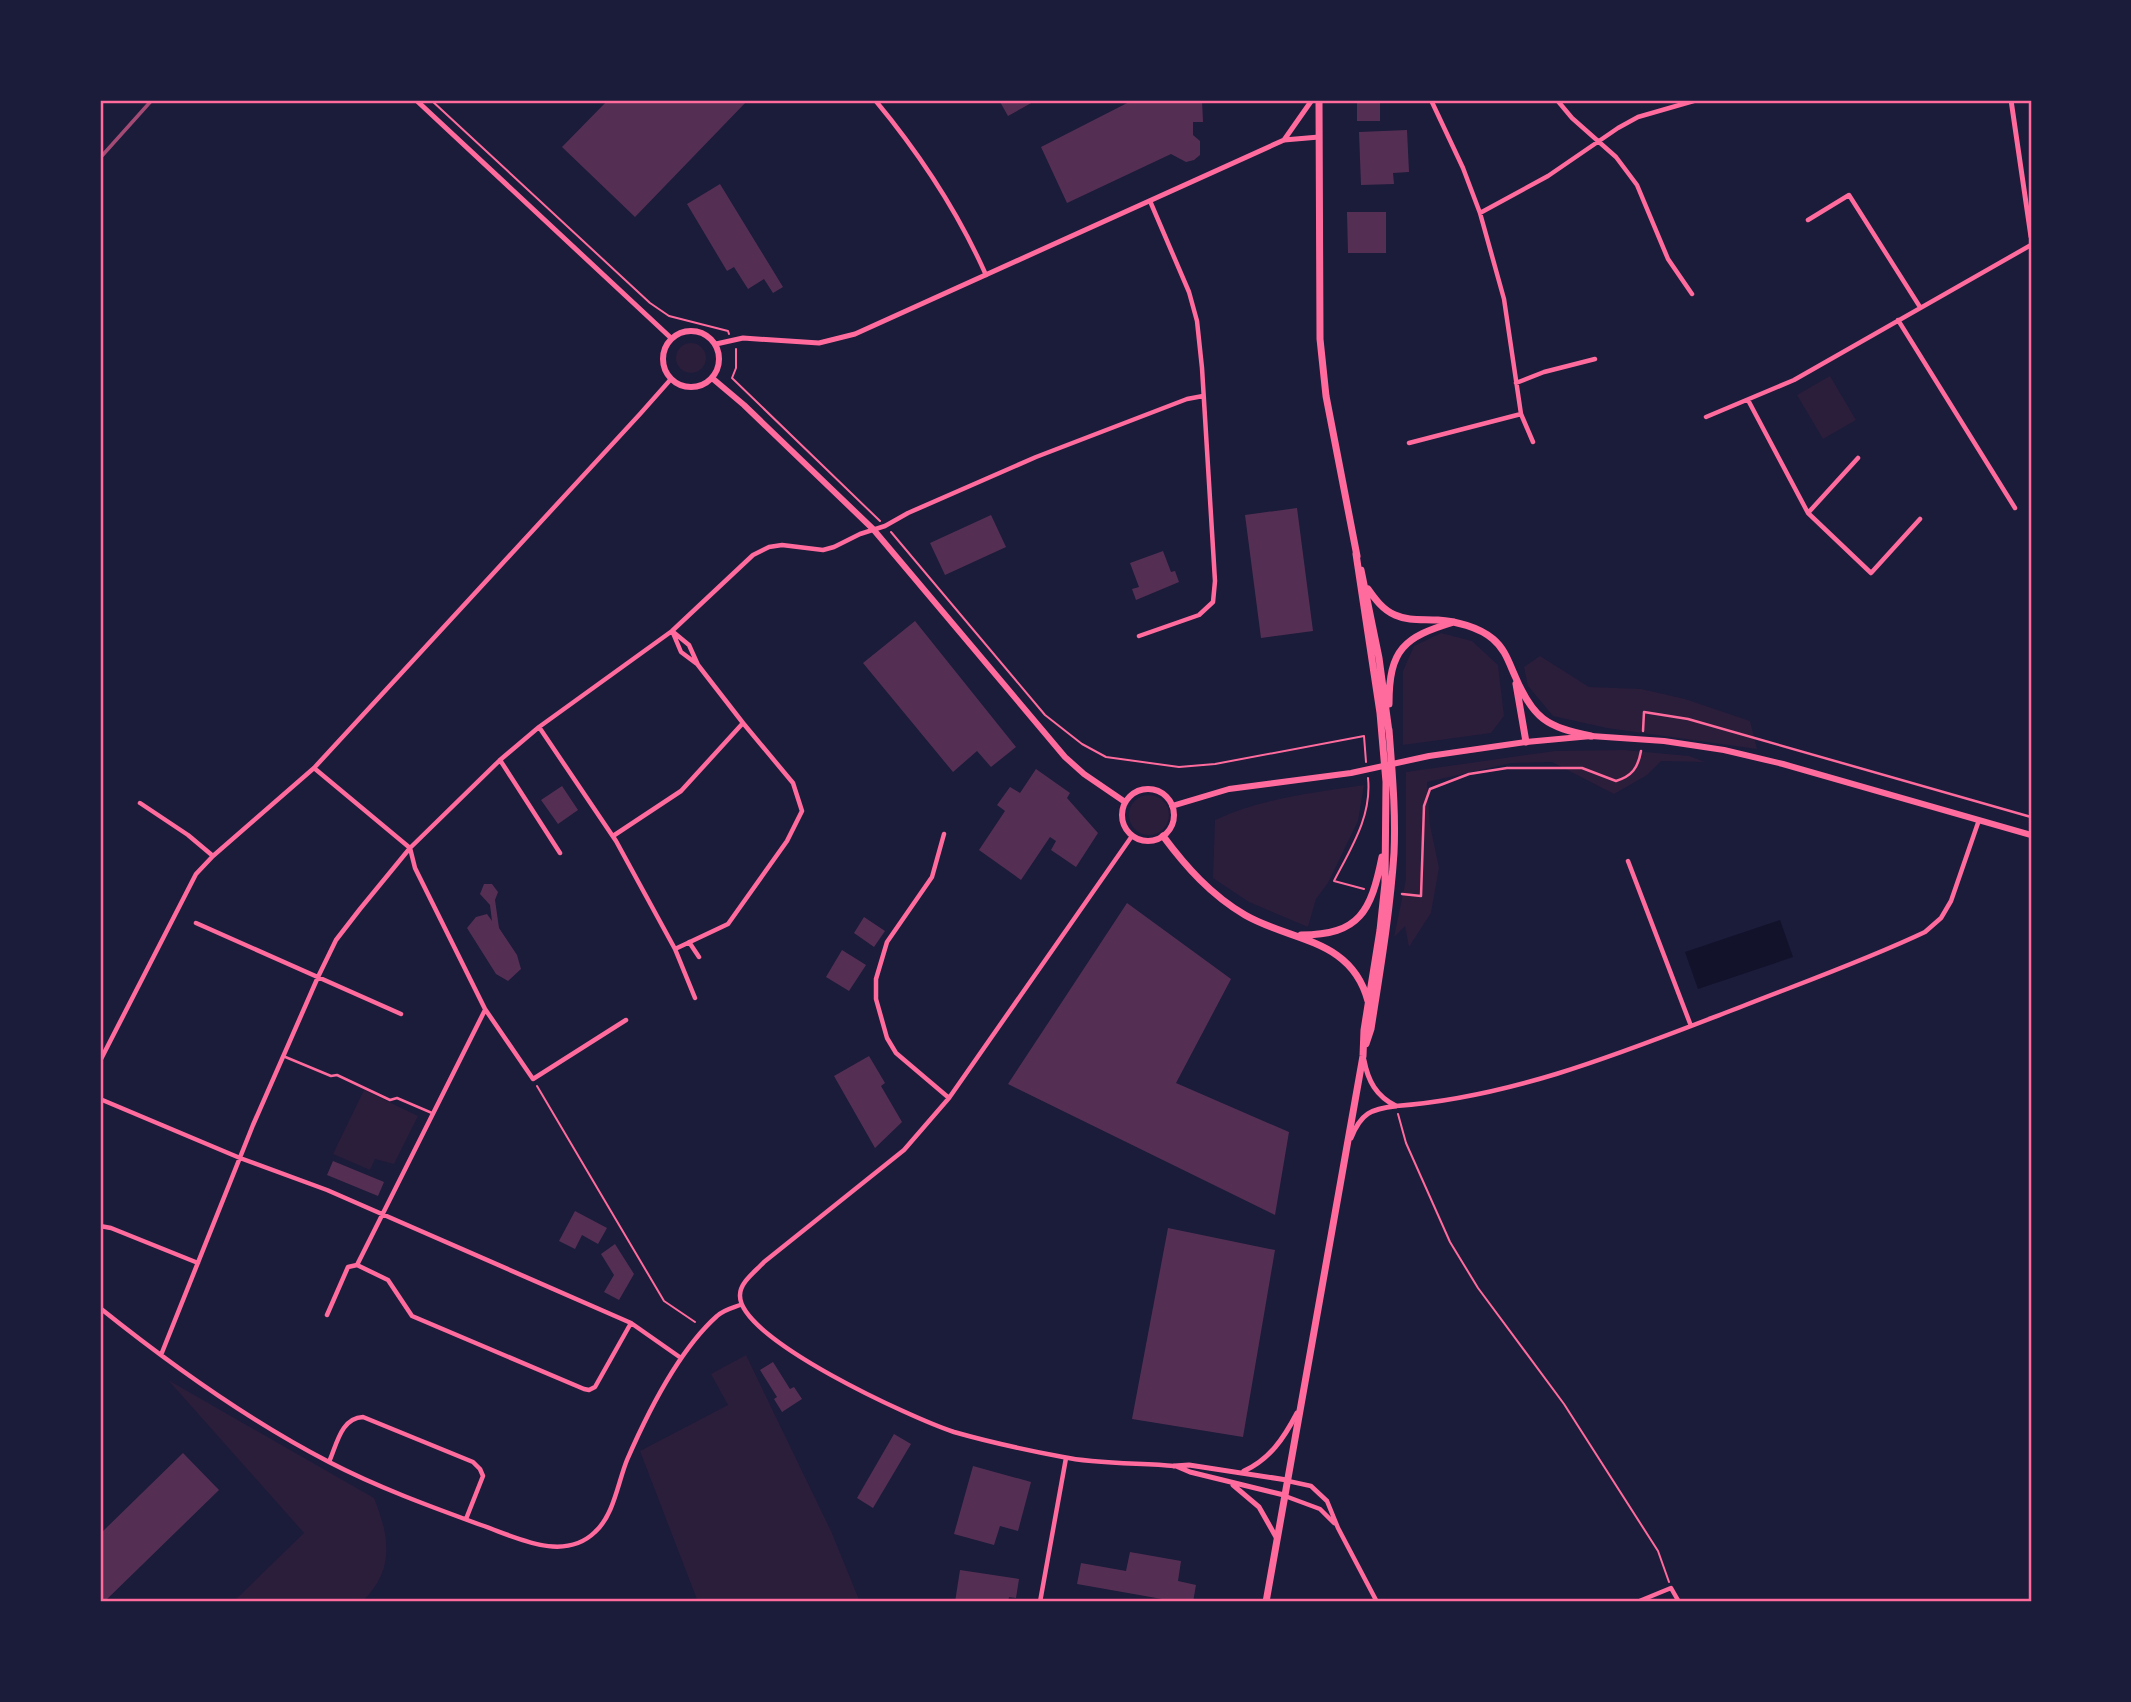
<svg xmlns="http://www.w3.org/2000/svg" width="2131" height="1702" font-family="'Work Sans',sans-serif">
<style>
.green{fill:#2a1e3b}
.water{fill:#12122b}
.building{fill:#542f53}
.lines{fill:none;stroke-linecap:round;stroke-linejoin:round}
.path{stroke:#ff6b9d;stroke-width:2}
.service{stroke:#ff6b9d;stroke-width:2.5}
.minor{stroke:#ff6b9d;stroke-width:4.5}
.tertiary{stroke:#ff6b9d;stroke-width:5}
.secondary{stroke:#ff6b9d;stroke-width:6}
.primary{stroke:#ff6b9d;stroke-width:7}
.rail{stroke:#a44b75;stroke-width:3.5}
.neatline{fill:none;stroke:#ff6b9d;stroke-width:2.5}
</style>
<rect width="100%" height="100%" fill="#1b1b3a"/>
<path class="green" d="M676 358a15 15 0 1 1 30 0a15 15 0 1 1-30 0Z
M1830,376L1856,420L1823,439L1797,395Z
M1441,633L1472,641L1498,665L1504,716L1491,733L1403,745V671L1414,646Z
M1540,656L1589,687L1641,689L1685,699L1750,721L1757,749L1607,728L1553,716L1528,686L1524,667Z
M1624,750L1689,756L1705,762L1661,761L1647,775L1614,794L1552,762L1511,763L1427,782L1430,825L1439,868L1431,913L1409,947L1405,926L1394,937L1406,879V772L1555,751Z
M1364,785L1358,821L1328,883L1316,899L1308,927L1249,902L1213,878L1215,820C1262,798 1313,793 1364,785Z
M1129 815a20 20 0 1 1 40 0a20 20 0 1 1-40 0Z
M364,1090L418,1116L394,1164L375,1159L370,1170L333,1154Z
M746,1355L831,1531L860,1602H698L640,1451L728,1405L711,1374Z
M168,1380L374,1498C390,1538 395,1570 362,1602H233L304,1533Z"/>
<path class="water" d="M1780,920L1793,957L1698,989L1685,952Z"/>
<path class="building" d="M608,100H748L635,217L562,147Z
M999,100H1032L1033,102L1008,116Z
M1133,100H1202L1203,122H1193V135L1200,141V155L1194,160L1186,162L1171,154L1067,203L1041,147Z
M1357,100H1380V121H1357Z
M1407,130L1409,172L1393,173L1394,184L1361,185L1359,132Z
M720,184L783,287L773,293L764,279L748,289L734,267L727,271L687,204Z
M1347,212H1386V253H1348Z
M1297,508L1313,631L1261,638L1245,515Z
M991,515L1006,547L945,575L930,543Z
M1163,551L1171,572L1175,571L1179,582L1136,600L1132,589L1139,587L1130,563Z
M915,621L1016,747L991,767L977,751L953,772L863,663Z
M1036,769L1070,793L1067,798L1098,833L1076,867L1051,850L1056,841L1050,837L1021,880L979,850L1005,811L997,805L1010,787L1020,793Z
M562,786L578,810L558,824L541,800Z
M484,884H492L498,892L495,900L499,928L517,955L521,969L508,981L496,974L467,928L476,917L487,914L492,921L490,905L480,894Z
M1127,903L1231,979L1176,1083L1289,1132L1275,1215L1008,1084Z
M864,917L885,931L874,947L854,933Z
M842,950L866,965L849,991L826,977Z
M869,1056L885,1083L881,1086L902,1122L875,1148L834,1076Z
M333,1161L384,1182L378,1196L327,1175Z
M575,1211L607,1228L598,1244L582,1235L575,1249L559,1241Z
M1168,1228L1275,1250L1243,1437L1132,1419Z
M615,1244L634,1274L619,1300L604,1292L614,1275L601,1254Z
M773,1362L790,1389L794,1387L802,1399L782,1412L774,1399L777,1397L760,1370Z
M894,1434L911,1444L873,1508L857,1498Z
M183,1453L219,1490L104,1602H100V1534Z
M973,1466L1031,1482L1018,1531L1000,1526L994,1545L954,1534Z
M1130,1552L1181,1561L1178,1581L1196,1585L1193,1602H1179L1077,1584L1081,1563L1126,1571Z
M960,1570L1019,1579L1016,1598L1009,1597L1008,1602H955Z"/>
<g class="lines">
<path class="path" d="M431,100L650,303L669,316L728,331L729,334
M736,349V368L732,378L880,521
M891,532L1045,715L1082,744L1106,757L1179,767L1215,764L1364,736L1366,762
M1364,889L1334,881C1351,848 1372,816 1368,778
M537,1086L664,1301L695,1322
M1398,1114L1406,1143L1450,1242L1478,1288L1564,1404L1658,1551L1669,1582"/>
<path class="service" d="M1643,731L1644,712L1688,719L2031,817
M1402,894L1421,896L1424,806L1430,789L1469,774L1507,768H1582L1616,781C1632,776 1638,768 1641,751
M283,1056L331,1076L337,1075L390,1100L397,1098L432,1113"/>
<path class="minor" d="M875,100C919,153 958,212 986,275
M1431,100L1463,168L1480,213L1504,299L1521,414L1533,442
M1557,100L1572,118L1616,157L1637,185L1668,259L1692,294
M1480,213L1548,176L1618,128L1638,117L1697,100
M1808,220L1849,195L1920,307
M1898,320L2015,508
M1516,383L1544,372L1595,359
M1748,400L1808,513L1871,573L1920,519
M1706,417L1794,380L2031,245
M1409,443L1521,414
M1808,513L1858,458
M673,633L681,652L697,664
M1139,636L1199,615L1213,602L1215,581L1202,368L1197,321L1189,292L1150,201
M539,727L616,841L675,949L695,998
M500,760L560,853
M314,768L410,848L415,868L485,1009L533,1079L626,1020
M140,803L188,835L213,856
M944,834L932,877L887,942L876,979V999L887,1038L896,1053L949,1098
M613,836L681,791L743,723L698,665L689,645L672,631
M1132,836L949,1098L904,1150L764,1262C756,1271 740,1282 740,1295C738,1339 914,1419 954,1432C989,1442 1026,1450 1063,1457C1095,1464 1140,1463 1174,1466
M1628,861L1691,1026
M196,923L401,1014
M689,942L699,957
M675,949L728,924L787,841L802,811L793,783L743,723
M100,1061L196,874L213,856L314,768L640,414L671,379
M100,1099L240,1158L327,1190L631,1323L681,1358
M1396,1106C1517,1097 1631,1049 1743,1006C1804,982 1866,960 1925,932L1941,918L1951,901L1979,820
M100,1226L111,1228L198,1263
M357,1265L388,1280L412,1316L584,1389L589,1390L595,1387L631,1323
M100,1308C171,1365 248,1420 329,1462C377,1487 429,1506 481,1525C516,1537 563,1563 595,1532C614,1515 618,1482 627,1460C647,1414 679,1350 717,1316C723,1310 732,1308 740,1305
M327,1315L348,1267L357,1265L485,1010
M161,1355L253,1125L318,977L336,940L360,909L410,848L500,760L539,727L672,631L753,555L769,547L782,545L823,550L834,547L860,534L885,526L908,513L1036,457L1187,399L1203,396
M329,1462C337,1444 341,1418 363,1417L473,1462L480,1469L483,1476L466,1519
M1288,1481L1311,1486L1327,1501L1338,1528L1377,1602
M1285,1496L1320,1509L1334,1523
M1040,1602L1066,1458
M1637,1602L1671,1588L1679,1602"/>
<path class="tertiary" d="M416,100L671,338
M2011,100L2031,237
M1284,140L1312,100
M716,344L743,338L819,343L855,334L1284,140L1319,137
M1364,1060C1368,1081 1376,1096 1396,1106
M1351,1138C1361,1113 1371,1109 1396,1106
M1174,1466L1189,1465L1287,1480
M1176,1466L1190,1472L1284,1495
M1244,1471C1270,1459 1284,1438 1297,1413
M1233,1485L1259,1507L1276,1537"/>
<path class="secondary" d="M663 359a28 28 0 1 1 56 0a28 28 0 1 1-56 0Z
M712,378L744,405L873,529L1065,757L1084,774L1125,802
M1122 815a26 26 0 1 1 52 0a26 26 0 1 1-52 0Z
M1172,806L1229,789L1351,773L1429,756L1526,742L1591,736L1664,741L1724,750L1783,764L2031,835"/>
<path class="primary" d="M1319,100L1320,339L1326,396L1357,556
M1361,570L1379,658L1389,732
M1368,589C1375,599 1383,610 1395,615C1408,621 1423,619 1438,620C1455,621 1479,627 1493,639C1505,649 1509,663 1515,676C1533,719 1547,727 1591,736
M1516,684L1526,742
M1389,704C1389,649 1404,637 1454,622
M1163,836C1186,867 1211,895 1245,915C1292,942 1351,938 1368,1001
M1301,935C1360,935 1371,911 1382,857
M1366,1044L1371,1029C1380,971 1390,913 1394,853C1396,812 1392,771 1389,730
M1266,1602L1363,1056L1364,1030L1380,930L1385,883L1386,782L1380,713L1356,554"/>
<path class="rail" d="M100,158L152,100"/>
</g>
<rect width="2131" height="1702" fill="none" stroke="#1b1b3a" stroke-width="203"/>
<rect x="102" y="102" width="1928" height="1498" class="neatline"/>
</svg>
